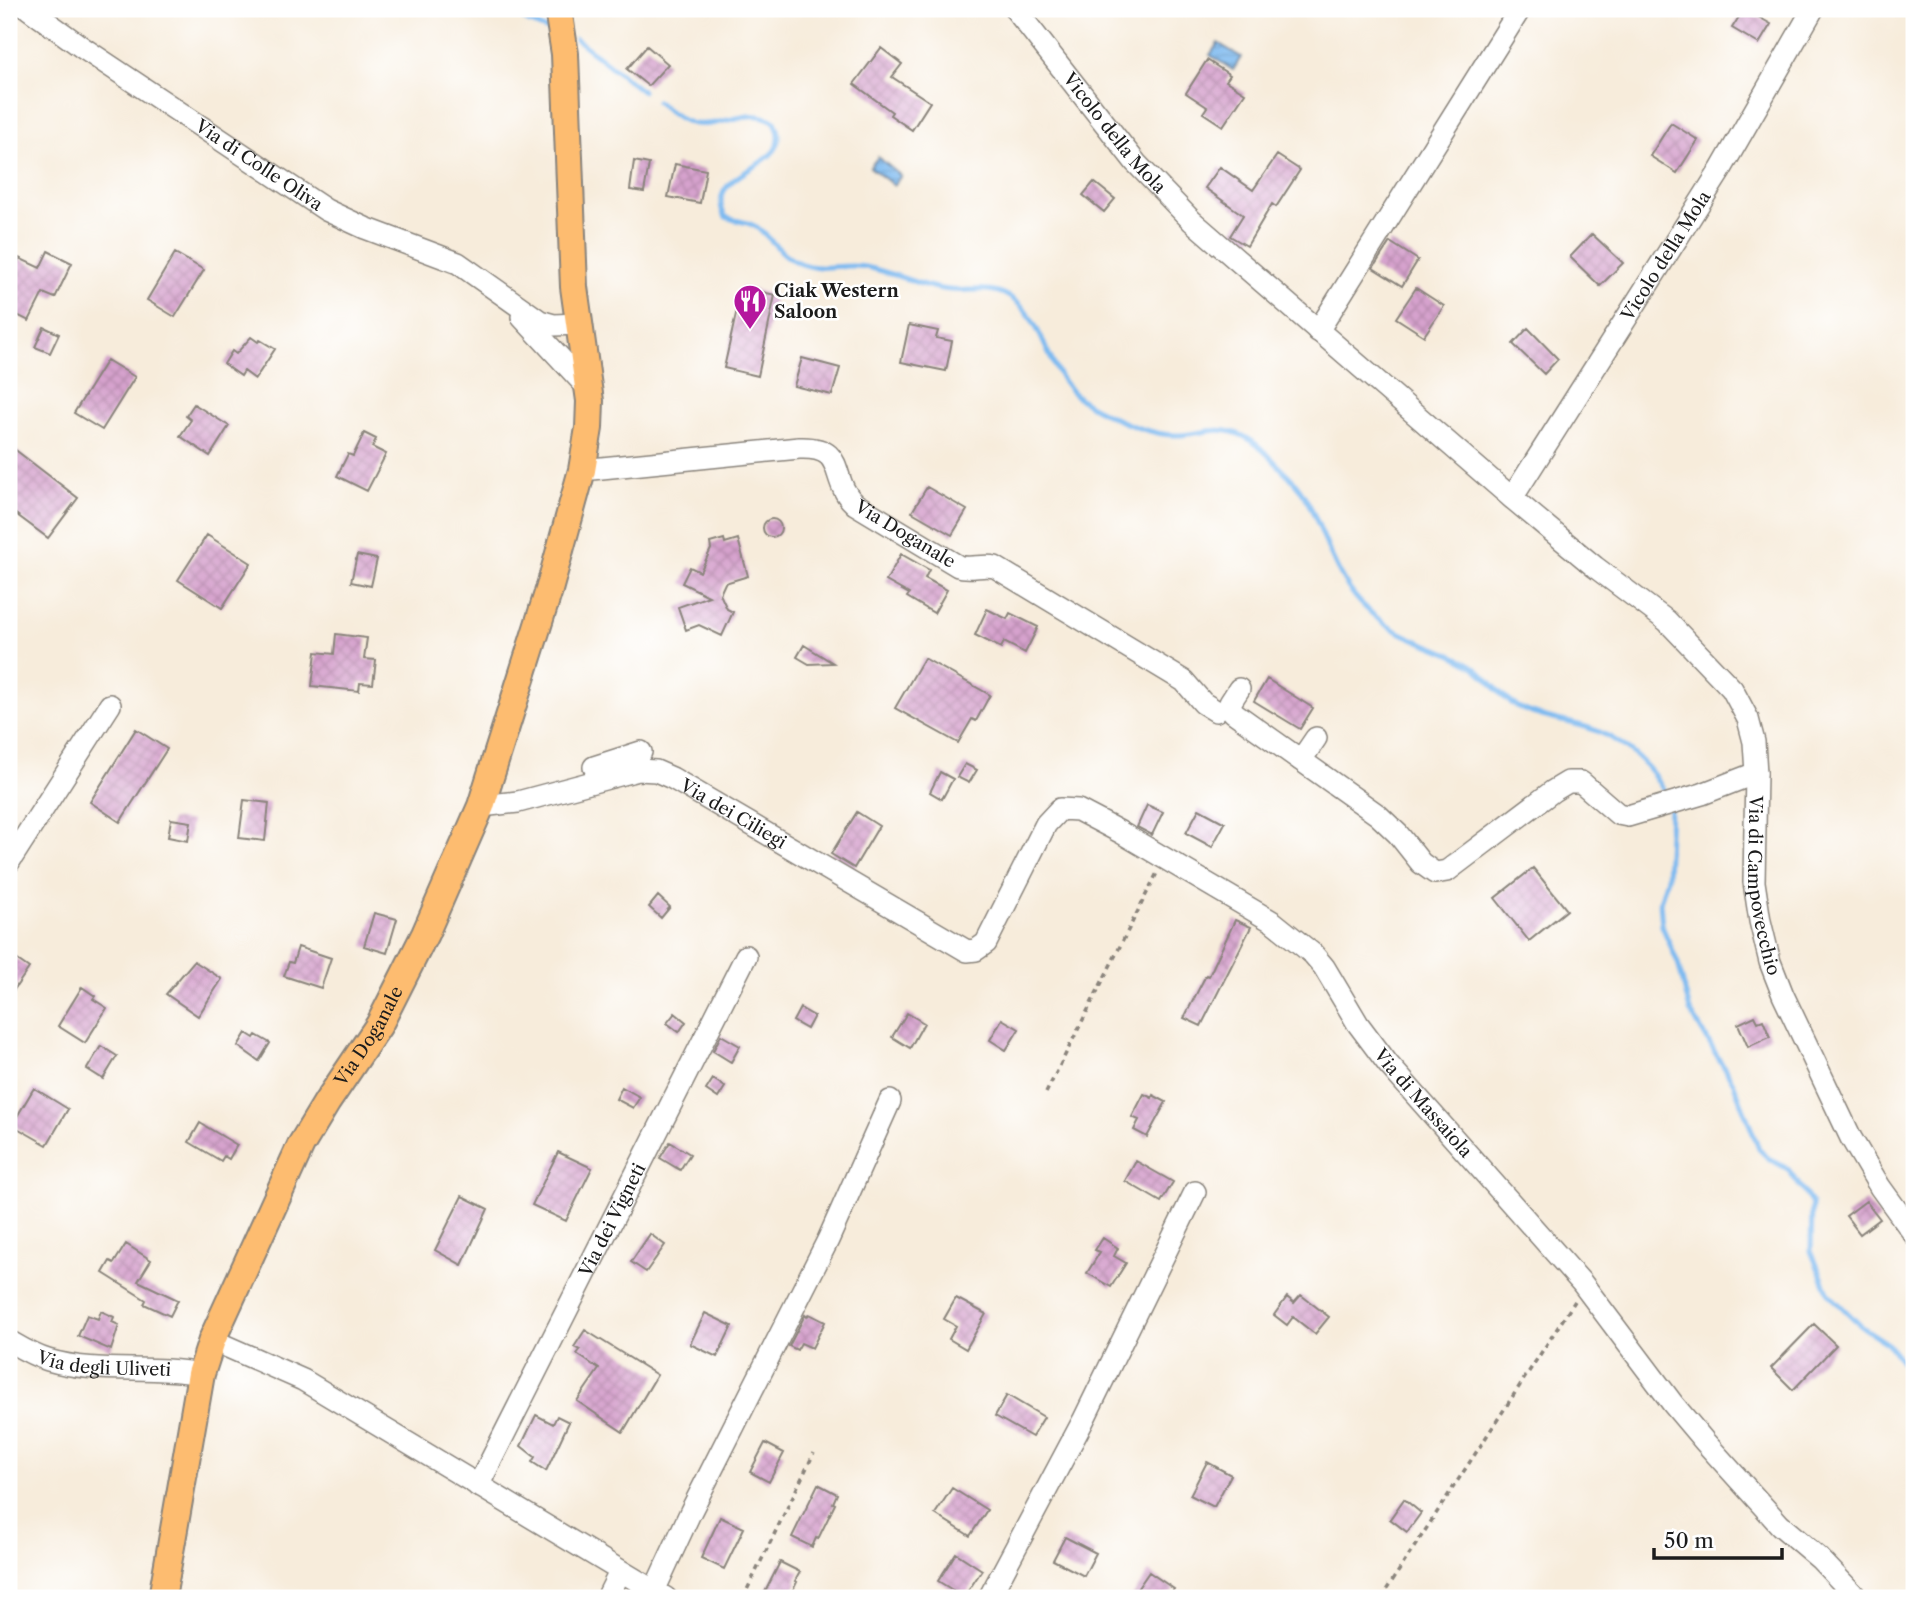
<svg xmlns="http://www.w3.org/2000/svg" width="1923" height="1607" font-family="'Libre Caslon Text',serif">
<style>
.water{fill:url(#water-rules);stroke:#4c6b86;stroke-width:2}
.lines{fill:none;stroke-linecap:round;stroke-linejoin:round}
.stream{stroke:#7dbaf0;stroke-width:5}
.building{fill:url(#building-cross-hatch)}
.minor-casing{stroke:#8a847c;stroke-width:24}
.major-casing{stroke:#8a847c;stroke-width:30}
.path{stroke:#8a847c;stroke-width:3.5;stroke-dasharray:5 5;stroke-linecap:butt}
.minor{stroke:#fff;stroke-width:21}
.major{stroke:#fdbc70;stroke-width:26}
.labels{text-anchor:middle;stroke-width:5;stroke-linejoin:round;paint-order:stroke}
.street-label{font-size:18px;fill:#1c1c1c;stroke:#fff}
.poi-label{font-size:18px;font-weight:bold;fill:#1c1c1c;stroke:#fff;text-anchor:start}
</style>
<defs>
<pattern id="water-rules" width="6" height="5" patternUnits="userSpaceOnUse" patternTransform="scale(1.75)"><rect width="6" height="5" fill="#7dbaf0"/><path d="M0 2.5h6" fill="none" stroke="#6b9fcd"/></pattern>
<pattern id="building-cross-hatch" width="8" height="8" patternUnits="userSpaceOnUse" patternTransform="scale(1.75)"><rect width="8" height="8" fill="#d6a2cd"/><path d="M0 0l8 8M0 8l8-8" fill="none" stroke="#b78baf"/></pattern>
</defs>
<rect width="100%" height="100%" fill="#fff"/>
<filter id="ink" filterUnits="userSpaceOnUse"><feTurbulence type="fractalNoise" baseFrequency=".0143" numOctaves="2"/><feDisplacementMap in="SourceGraphic" scale="14" xChannelSelector="R" yChannelSelector="G"/><feConvolveMatrix kernelMatrix="1 2 1 2 8 2 1 2 1" color-interpolation-filters="sRGB"/></filter>
<filter id="wash" filterUnits="userSpaceOnUse"><feTurbulence type="fractalNoise" baseFrequency=".00686" numOctaves="4" result="noise"/><feDisplacementMap in="SourceGraphic" scale="28" xChannelSelector="R" yChannelSelector="G"/><feGaussianBlur stdDeviation="1.57" result="paint"/><feColorMatrix in="noise" values="0 0 0 0 0 0 0 0 0 0 0 0 0 0 0 0 0 1.4 0 .05"/><feComposite in="paint" operator="in"/></filter>
<g filter="url(#wash)">
<rect width="100%" height="100%" fill="#f7ecdb"/>
<path class="water" d="M1218,43L1241,57L1233,70L1210,55Z
M878,157L901,176L893,185L870,167Z"/>
<g class="lines">
<path class="stream" d="M512,9L528,22L550,31
M576,39L642,91
M657,102C668,110 681,122 695,124C722,128 751,105 775,122C797,165 724,166 721,201C721,208 722,211 726,217C737,222 750,221 759,229C775,242 783,259 805,265C824,271 845,263 865,267C894,272 922,288 951,290C969,292 987,286 1004,294C1049,315 1042,378 1089,405C1114,419 1150,436 1179,435C1204,434 1217,424 1243,436C1260,444 1274,462 1288,475C1316,503 1321,540 1340,574C1351,595 1369,613 1388,626C1415,643 1448,649 1474,667C1491,679 1499,697 1518,707C1538,718 1564,720 1586,727C1620,737 1655,767 1668,800
M1670,810L1667,878L1660,902L1662,926L1678,963L1690,1011L1734,1084L1759,1149L1768,1158L1788,1169L1812,1204L1811,1251L1829,1294L1861,1326L1887,1343L1914,1378"/>
</g>
<g id="blocks">
<path class="building" d="M1744,9L1771,24L1759,44L1732,28Z
M647,46L668,64L648,86L627,69Z
M881,48L902,64L892,77L930,102L912,130L890,115L892,112L854,84Z
M1207,60L1230,75L1226,81L1245,93L1223,126L1203,113L1207,107L1186,93Z
M1671,123L1698,140L1677,173L1650,156Z
M1277,155L1300,170L1276,207L1272,204L1247,246L1230,236L1243,215L1205,188L1220,167L1253,190Z
M634,161L649,164L644,192L630,190Z
M675,164L706,170L700,203L668,197Z
M1094,182L1115,199L1104,212L1083,195Z
M1592,234L1623,263L1600,286L1570,257Z
M1390,242L1418,260L1402,286L1373,268Z
M48,251L72,263L55,298L43,293L29,321L9,311V279L19,258L40,268Z
M175,253L204,270L175,317L147,300Z
M742,287L775,295L758,376L724,368Z
M1416,288L1444,306L1424,336L1396,318Z
M909,325L938,331L936,338L952,341L946,371L901,362Z
M44,327L59,334L50,353L35,347Z
M1528,328L1558,359L1544,374L1513,344Z
M251,337L258,342L260,340L275,349L255,379L244,371L241,376L224,364L232,351L236,354Z
M802,358L840,368L832,395L794,386Z
M107,360L135,377L102,430L74,413Z
M194,404L229,426L210,456L180,436L191,420L186,416Z
M364,433L376,439L372,447L386,454L367,491L337,476L348,454L353,456Z
M9,445L78,498L48,538L9,509Z
M927,487L967,510L952,535L912,512Z
M763 528a9 9 0 1 1 18 0a9 9 0 1 1-18 0Z
M207,535L251,563L222,608L178,580Z
M724,539L725,543L738,539L748,576L725,583L720,594L727,609L733,612L722,636L699,625L686,630L678,607L709,596L682,583L690,567L700,572L711,549L710,543Z
M901,554L929,570L925,578L947,590L934,613L907,597L909,594L886,581Z
M357,555L377,559L371,586L351,582Z
M987,609L1007,619L1010,613L1038,627L1025,653L1004,642L1001,648L975,635Z
M336,634L367,638L364,659L376,660L373,684L360,683L359,691L312,686L316,652L334,654Z
M804,645L833,663L809,664L797,657Z
M924,658L990,695L976,721L972,719L958,743L895,708Z
M1267,679L1313,708L1300,729L1254,701Z
M136,729L167,749L120,822L90,802Z
M965,764L977,770L969,783L957,777Z
M940,772L953,779L942,799L930,792Z
M244,800L269,803L265,841L239,838Z
M1147,805L1163,812L1152,835L1137,827Z
M1199,809L1225,823L1212,847L1186,833Z
M857,812L879,826L854,868L831,854Z
M171,819L191,822L188,841L168,837Z
M1533,868L1567,910L1529,941L1495,898Z
M658,896L670,907L661,918L649,907Z
M374,913L397,919L387,953L364,946Z
M1235,920L1251,927L1201,1026L1184,1018L1206,975L1209,976Z
M298,947L331,958L321,988L284,976L289,962L293,963Z
M9,954L29,968L9,997Z
M194,961L222,979L198,1016L166,994Z
M82,987L95,996L93,999L107,1008L85,1043L58,1026Z
M800,1008L814,1016L807,1029L793,1021Z
M675,1013L686,1022L679,1032L667,1023Z
M907,1013L924,1023L910,1048L892,1037Z
M1755,1016L1758,1022L1763,1020L1770,1037L1748,1047L1738,1024Z
M1002,1019L1019,1029L1006,1050L990,1040Z
M246,1033L254,1038L256,1035L270,1043L259,1061L238,1046Z
M721,1035L740,1046L731,1062L713,1051Z
M101,1046L117,1056L103,1079L87,1069Z
M713,1079L725,1087L718,1098L706,1090Z
M622,1087L640,1097L633,1108L616,1099Z
M34,1088L68,1109L47,1145L12,1125Z
M1144,1094L1152,1098L1153,1095L1166,1102L1147,1137L1134,1130L1139,1120L1132,1117Z
M200,1123L237,1145L229,1159L224,1156L221,1161L189,1142Z
M670,1142L690,1154L680,1170L660,1158Z
M558,1152L592,1168L566,1221L532,1205Z
M1136,1161L1173,1182L1161,1202L1125,1181Z
M462,1196L488,1209L462,1265L435,1250Z
M1866,1201L1880,1219L1860,1234L1846,1216Z
M650,1234L665,1245L646,1272L631,1262Z
M1103,1238L1118,1248L1114,1256L1126,1263L1111,1287L1087,1273L1100,1252L1095,1250Z
M126,1244L151,1260L138,1281L178,1300L170,1316L144,1304L146,1300L103,1273L110,1261L114,1263Z
M1301,1295L1329,1317L1315,1334L1293,1317L1287,1325L1274,1315L1287,1297L1294,1303Z
M956,1298L986,1314L966,1349L949,1339L956,1326L944,1319Z
M101,1311L114,1317L112,1322L119,1325L111,1350L78,1336L87,1315L98,1319Z
M705,1313L732,1326L717,1357L690,1344Z
M809,1314L825,1322L812,1348L801,1343L797,1350L789,1346L805,1315L807,1317Z
M1814,1324L1836,1345L1793,1390L1771,1368Z
M585,1330L657,1375L623,1432L577,1401L599,1369L577,1354L580,1350L574,1347Z
M1007,1395L1044,1417L1032,1437L995,1416Z
M536,1415L553,1424L557,1416L569,1422L546,1471L532,1462L535,1457L521,1446Z
M765,1443L784,1453L769,1482L750,1472Z
M1207,1462L1231,1475L1214,1507L1190,1495Z
M818,1484L837,1494L833,1503L835,1504L818,1539L816,1538L812,1547L792,1537Z
M952,1488L987,1510L970,1536L935,1514Z
M1404,1499L1421,1513L1407,1532L1390,1519Z
M720,1517L744,1528L724,1569L701,1558Z
M1065,1537L1096,1553L1084,1576L1053,1560Z
M956,1553L982,1570L964,1597L938,1581Z
M780,1562L800,1572L795,1581L797,1582L789,1598H762Z
M1149,1572L1174,1589L1168,1598H1131Z"/>
</g>
</g>
<g filter="url(#ink)">
<use href="#blocks" fill-opacity="0" stroke="#8a847c" stroke-width="2"/>
<g class="lines">
<defs>
<g id="minor">
<path id="s1" d="M29,9L83,48L326,210L365,228L458,263L540,321L554,325L578,324"/>
<path id="s2" d="M1015,9L1136,163L1192,221L1512,498L1595,567L1667,621L1732,689L1748,719L1754,742L1756,773L1754,882L1760,921L1770,962L1783,995L1851,1138L1880,1187L1914,1234"/>
<path d="M522,317L588,388"/>
<path d="M1318,331L1520,9"/>
<path id="s3" d="M582,470L799,448C849,446 828,480 855,504L958,566C971,570 982,564 995,567L1184,681L1203,703L1216,711"/>
<path id="s4" d="M1512,498L1720,171L1813,9"/>
<path d="M1239,689L1230,703L1233,712L1378,815L1398,834L1421,863L1435,873L1447,871L1553,791L1568,782H1581L1618,814L1628,816L1702,794L1756,773"/>
<path d="M1301,760L1316,738"/>
<path d="M594,767L641,752"/>
<path id="s5" d="M481,806L518,802L638,770L656,771L672,778L967,951L976,950L986,943L1046,824L1060,809L1078,810L1120,832L1273,922L1313,954L1324,967L1358,1024L1388,1064L1582,1283L1673,1404L1705,1442L1780,1525L1820,1559L1857,1598"/>
<path d="M9,862L110,705"/>
<path d="M212,1340L303,1380L666,1598"/>
<path id="s6" d="M9,1341C21,1348 34,1356 48,1360C98,1375 151,1364 201,1374"/>
<path id="s7" d="M478,1486L746,956"/>
<path d="M654,1591L691,1511L828,1240L890,1101"/>
<path d="M607,1598L620,1572"/>
<path d="M989,1598L1083,1421L1195,1192"/>
</g>
<g id="major">
<path id="s8" d="M162,1598L201,1374L212,1340L301,1145L327,1102L379,1025L425,934L481,806L549,590L582,470L589,428L590,401L574,287L565,54L558,9"/>
</g>
</defs>
<use href="#minor" class="minor-casing"/>
<use href="#major" class="major-casing"/>
<path class="path" d="M1046,1093L1157,873
M743,1598L814,1453
M1381,1598L1575,1301"/>
<use href="#minor" class="minor"/>
<use href="#major" class="major"/>
</g>
</g>
<defs>
<symbol id="restaurant-pin" viewBox="-11 -11 22 30"><path d="M0 17L-7.5 6A9.5 9.5 0 1 1 7.5 6Z" fill="#b5179e" stroke="#fff"/><path d="M-5-6h1v4h1v-4h1v4h1v-4h1v5L-1.5 .5V6h-2V.5L-5-1ZM5-6V6H3V1.5H1.5Q1.5-4 5-6Z" fill="#fff"/></symbol>
</defs>
<g fill-rule="evenodd">
<use href="#restaurant-pin" x="731" y="282" width="38" height="52"/>
</g>
<g class="labels">
<g class="street-label">
<text dy="6" stroke="none"><textPath href="#s2" startOffset="159">Vicolo della Mola</textPath></text>
<text dy="6" stroke="none"><textPath href="#s1" startOffset="278">Via di Colle Oliva</textPath></text>
<text dy="6" stroke="none"><textPath href="#s4" startOffset="287">Vicolo della Mola</textPath></text>
<text dy="6" stroke="none"><textPath href="#s3" startOffset="364">Via Doganale</textPath></text>
<text dy="6" stroke="none"><textPath href="#s5" startOffset="268">Via dei Ciliegi</textPath></text>
<text dy="6" stroke="none"><textPath href="#s2" startOffset="1194">Via di Campovecchio</textPath></text>
<text dy="6" stroke="none"><textPath href="#s8" startOffset="606">Via Doganale</textPath></text>
<text dy="6" stroke="none"><textPath href="#s5" startOffset="1194">Via di Massaiola</textPath></text>
<text dy="6" stroke="none"><textPath href="#s7" startOffset="298">Via dei Vigneti</textPath></text>
<text dy="6" stroke="none"><textPath href="#s6" startOffset="100">Via degli Uliveti</textPath></text>
</g>
<g class="poi-label">
<text x="774" y="297">Ciak Western<tspan x="774" dy="21">Saloon</tspan></text>
</g>
</g>
<rect width="1923" height="1607" fill="none" stroke="#fff" stroke-width="35"/>
<path d="M1654 1548v10h128v-10" fill="none" stroke="#1c1c1c" stroke-width="3.5"/>
<text x="1664" y="1548" font-size="21" fill="#1c1c1c" stroke="#ffffff" stroke-width="5" paint-order="stroke">50 m</text>
</svg>
